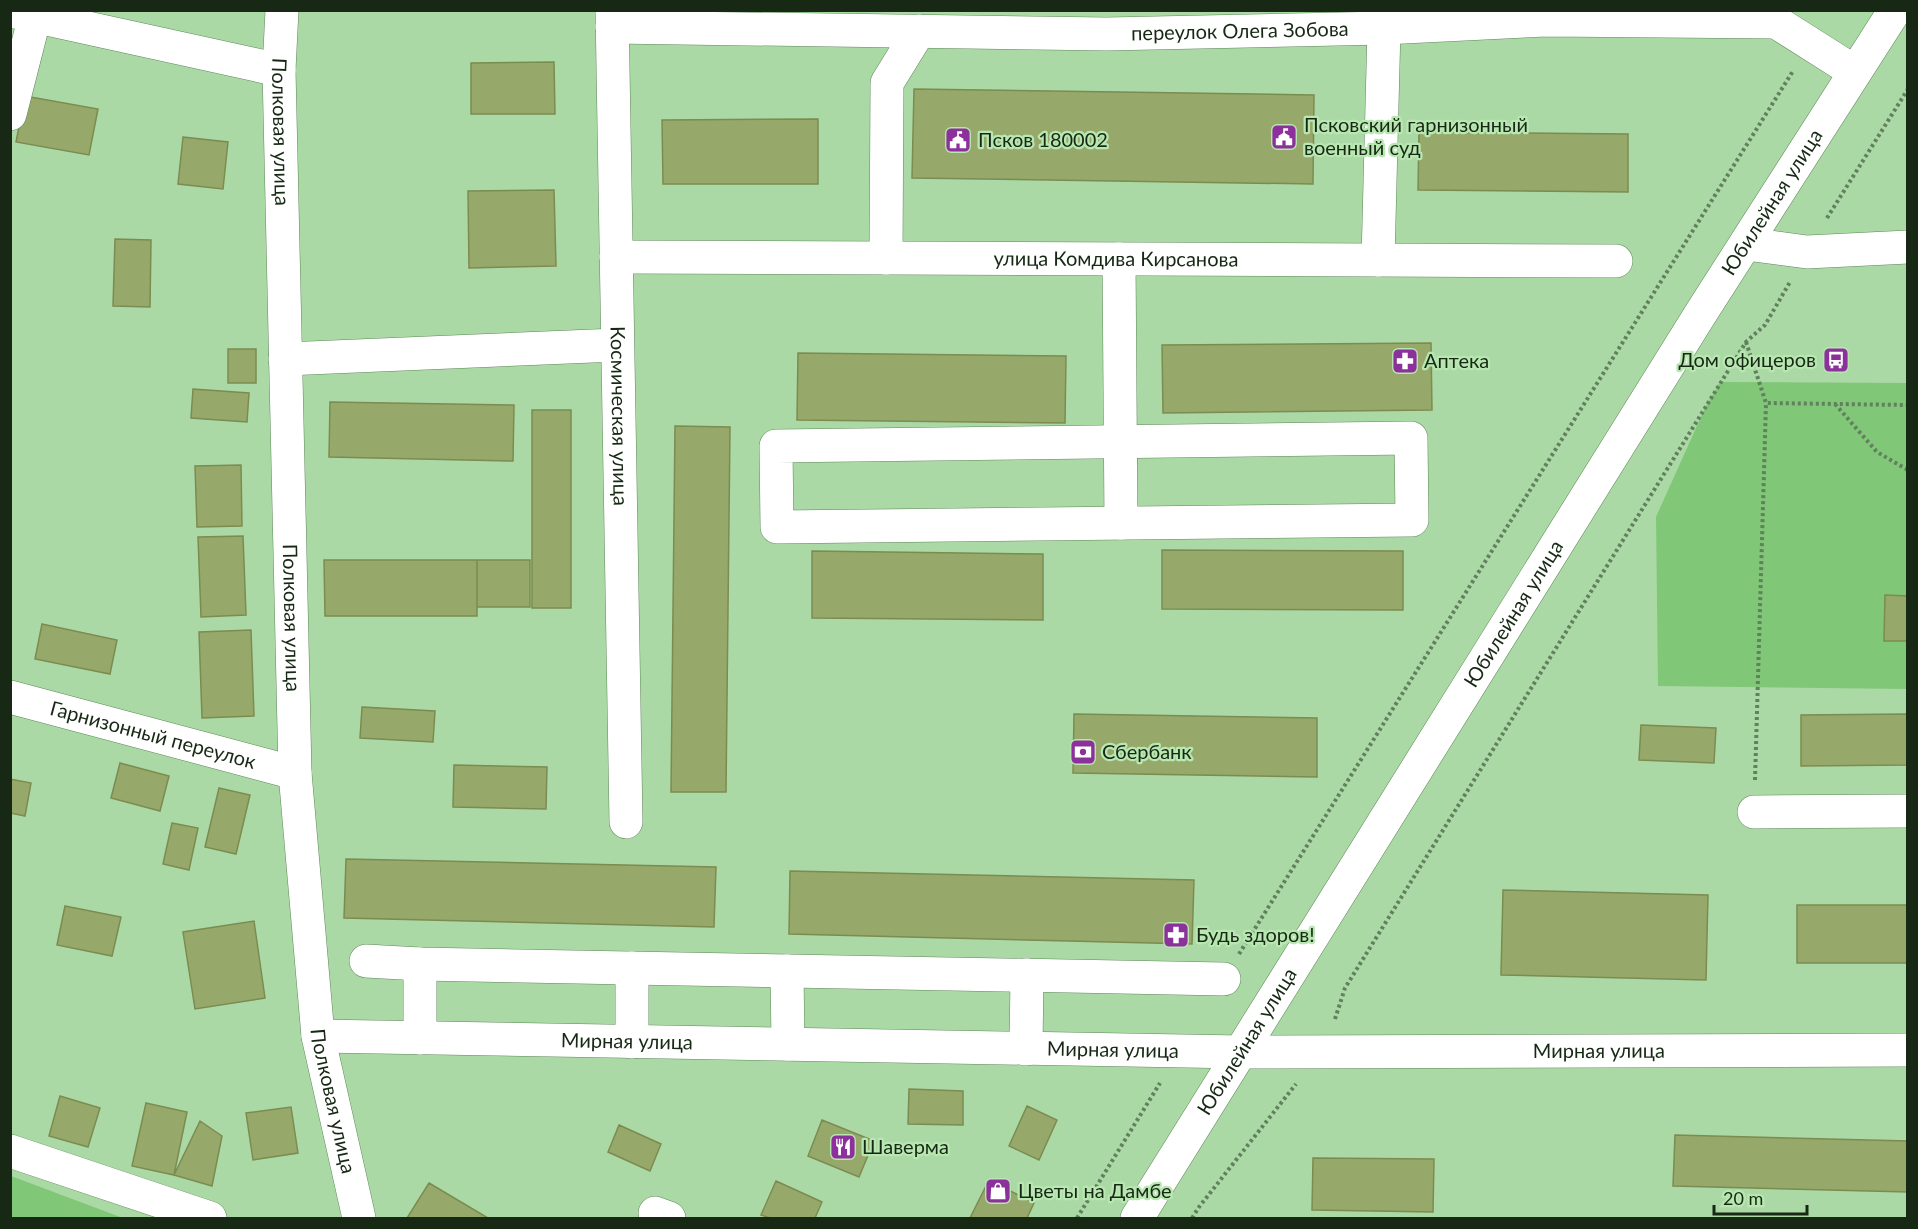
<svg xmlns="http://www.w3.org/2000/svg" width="1918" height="1229" font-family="Lato,sans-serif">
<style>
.green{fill:#81c778}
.building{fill:#97a86b;stroke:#7b8c50;stroke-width:1.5}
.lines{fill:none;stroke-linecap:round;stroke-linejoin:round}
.minor-casing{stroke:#5d8858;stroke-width:34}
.major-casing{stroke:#5d8858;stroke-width:34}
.path{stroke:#61805d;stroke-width:4;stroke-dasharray:3 3;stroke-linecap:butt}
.minor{stroke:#fff;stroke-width:33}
.major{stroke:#fff;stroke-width:33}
.labels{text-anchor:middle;stroke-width:4.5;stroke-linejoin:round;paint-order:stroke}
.street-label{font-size:20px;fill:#172915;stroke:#b8e7b1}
.poi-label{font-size:20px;fill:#172915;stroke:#b8e7b1;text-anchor:start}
</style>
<rect width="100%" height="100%" fill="#abd9a5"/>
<path class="green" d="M1720,382L1907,383V689L1658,686L1656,517L1705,408Z
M11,1176L123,1218H11Z"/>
<path class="building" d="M554,62L555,114H471V63Z
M914,89L1314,95L1313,184L912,178Z
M25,96L98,109L89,155L16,142Z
M818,119V184H663L662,120Z
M1419,132L1628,134V192L1418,190Z
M183,137L228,142L223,189L178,184Z
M554,190L556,266L469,268L468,191Z
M115,239L151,240L150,307L113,306Z
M1431,343L1432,410L1163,413L1162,345Z
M228,349H256V383H228Z
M798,353L1066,356L1065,423L797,420Z
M193,389L249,393L247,422L191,418Z
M330,402L514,405L513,461L329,457Z
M532,410H571V608H532Z
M675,426L730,427L726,792H671Z
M241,465L242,526L197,527L195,466Z
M243,536L246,615L201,617L198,537Z
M1162,550L1403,551V610L1162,609Z
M812,551L1043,554V620L812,618Z
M324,560H477V616H325Z
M477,560H530V607H477Z
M1885,595L1908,596V641H1884Z
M42,624L117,640L110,674L35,659Z
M251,630L254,716L202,718L199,632Z
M362,707L435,711L433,742L360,738Z
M1074,714L1317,718V777L1073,773Z
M1908,714V765L1801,766V715Z
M1641,725L1716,728L1714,763L1639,760Z
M120,763L169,776L160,811L111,798Z
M454,765L547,767L546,809L453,807Z
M10,779L31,783L25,816L10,813Z
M219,788L250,795L236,854L205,847Z
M172,823L198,828L189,870L163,864Z
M346,859L716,867L714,927L344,918Z
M790,871L1194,880L1192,944L789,934Z
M1503,890L1708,895L1706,980L1501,975Z
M1797,905H1908V963H1797Z
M65,906L121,917L112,956L57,945Z
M254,921L265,998L195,1009L183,932Z
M909,1089L963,1091V1125L908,1124Z
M60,1096L100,1108L88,1147L49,1136Z
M146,1103L187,1112L174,1175L132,1166Z
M1027,1106L1057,1120L1039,1160L1009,1146Z
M291,1107L298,1153L253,1160L246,1113Z
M822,1120L874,1141L859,1177L808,1156Z
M200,1121L222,1136L212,1186L174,1175Z
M619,1125L661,1144L650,1171L608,1152Z
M1675,1135L1908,1141V1192L1673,1186Z
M1313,1158L1434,1159L1433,1212L1312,1210Z
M989,1180L1034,1203L1027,1218H970Z
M776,1181L822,1202L815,1218H770L761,1215Z
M429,1183L488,1218H407Z"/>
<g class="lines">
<defs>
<g id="minor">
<path id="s1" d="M282,10L279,70L295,773L318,1036L359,1218"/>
<path id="s2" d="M612,10L626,822"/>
<path d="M10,11L279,70"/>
<path id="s3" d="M612,27L1107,34L1384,28L1546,20L1776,22L1855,72"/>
<path d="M10,114L35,16"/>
<path d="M1746,244L1807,252L1908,247"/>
<path id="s4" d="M616,257L1616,261"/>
<path d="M886,258L887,83L919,31"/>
<path d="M1119,259L1121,523"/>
<path d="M1378,260L1384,28"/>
<path d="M285,359L617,345"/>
<path d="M1411,438L1412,520L777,527L776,446Z"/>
<path id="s5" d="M10,697L295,773"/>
<path d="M1754,812L1908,811"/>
<path d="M366,961L420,964L1224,979"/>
<path d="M632,968V1042"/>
<path d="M787,971L788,1044"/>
<path id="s6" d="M318,1036L1241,1052L1908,1050"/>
<path d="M420,1038V964"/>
<path d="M1026,1049L1027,975"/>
<path d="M10,1151L210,1218"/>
<path d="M655,1213L669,1218"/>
</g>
<g id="major">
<path id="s7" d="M1137,1218L1701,313L1895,10"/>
</g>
</defs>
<use href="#minor" class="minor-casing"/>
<use href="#major" class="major-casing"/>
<path class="path" d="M1827,218L1908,89
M1746,342L1766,403L1908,405
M1835,404L1877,452L1908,470
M1755,780L1766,403
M1239,954L1793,71
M1335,1019L1345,988L1746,342L1765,325L1790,282
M1077,1218L1160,1083
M1192,1218L1199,1207L1296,1084"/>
<use href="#minor" class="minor"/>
<use href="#major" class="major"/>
</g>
<defs>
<symbol id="civic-square" viewBox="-11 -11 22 22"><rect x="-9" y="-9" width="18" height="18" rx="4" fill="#8c319b" stroke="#b8e7b1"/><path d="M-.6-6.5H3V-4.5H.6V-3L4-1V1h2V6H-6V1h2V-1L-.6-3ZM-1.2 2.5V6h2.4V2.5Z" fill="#fff"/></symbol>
<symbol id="bus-square" viewBox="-11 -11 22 22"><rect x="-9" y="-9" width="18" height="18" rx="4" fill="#8c319b" stroke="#b8e7b1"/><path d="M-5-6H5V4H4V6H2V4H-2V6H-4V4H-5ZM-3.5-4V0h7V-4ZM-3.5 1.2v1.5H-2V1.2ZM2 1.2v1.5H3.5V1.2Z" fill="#fff"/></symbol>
<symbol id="pharmacy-square" viewBox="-11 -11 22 22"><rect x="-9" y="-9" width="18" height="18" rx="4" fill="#8c319b" stroke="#b8e7b1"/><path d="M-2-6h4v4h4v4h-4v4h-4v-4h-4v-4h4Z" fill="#fff"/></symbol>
<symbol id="bank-square" viewBox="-11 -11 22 22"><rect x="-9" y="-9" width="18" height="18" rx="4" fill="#8c319b" stroke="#b8e7b1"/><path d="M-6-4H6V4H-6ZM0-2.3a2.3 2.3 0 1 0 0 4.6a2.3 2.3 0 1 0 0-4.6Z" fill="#fff"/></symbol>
<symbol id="restaurant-square" viewBox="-11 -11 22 22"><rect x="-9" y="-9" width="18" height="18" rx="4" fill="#8c319b" stroke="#b8e7b1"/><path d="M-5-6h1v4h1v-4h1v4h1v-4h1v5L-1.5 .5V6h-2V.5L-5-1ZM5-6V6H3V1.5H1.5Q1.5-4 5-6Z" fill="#fff"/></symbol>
<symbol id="shop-square" viewBox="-11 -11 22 22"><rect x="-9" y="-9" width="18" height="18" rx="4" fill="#8c319b" stroke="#b8e7b1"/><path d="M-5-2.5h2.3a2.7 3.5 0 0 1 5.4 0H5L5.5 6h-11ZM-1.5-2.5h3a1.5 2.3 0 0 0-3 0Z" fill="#fff"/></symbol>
</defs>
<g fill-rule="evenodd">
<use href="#civic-square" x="1269" y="122" width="30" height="30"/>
<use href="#civic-square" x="943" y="125" width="30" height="30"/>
<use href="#bus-square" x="1821" y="345" width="30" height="30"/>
<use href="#pharmacy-square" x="1390" y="346" width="30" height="30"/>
<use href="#bank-square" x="1068" y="737" width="30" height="30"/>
<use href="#pharmacy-square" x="1161" y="920" width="30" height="30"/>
<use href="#restaurant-square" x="828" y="1132" width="30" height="30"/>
<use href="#shop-square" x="983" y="1176" width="30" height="30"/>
</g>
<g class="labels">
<g class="street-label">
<text dy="7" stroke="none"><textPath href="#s3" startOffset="628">переулок Олега Зобова</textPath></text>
<text dy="7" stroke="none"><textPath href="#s1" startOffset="122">Полковая улица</textPath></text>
<text dy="7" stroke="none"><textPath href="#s7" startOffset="1198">Юбилейная улица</textPath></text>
<text dy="7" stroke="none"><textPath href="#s4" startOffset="500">улица Комдива Кирсанова</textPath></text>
<text dy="7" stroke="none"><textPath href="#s2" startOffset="406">Космическая улица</textPath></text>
<text dy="7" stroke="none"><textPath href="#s7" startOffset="712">Юбилейная улица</textPath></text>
<text dy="7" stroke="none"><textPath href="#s1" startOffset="608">Полковая улица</textPath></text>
<text dy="7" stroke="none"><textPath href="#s5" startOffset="148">Гарнизонный переулок</textPath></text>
<text dy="7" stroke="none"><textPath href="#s6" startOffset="309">Мирная улица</textPath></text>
<text dy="7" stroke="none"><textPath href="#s7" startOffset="208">Юбилейная улица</textPath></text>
<text dy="7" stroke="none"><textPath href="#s6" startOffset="795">Мирная улица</textPath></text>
<text dy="7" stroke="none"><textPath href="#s6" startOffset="1281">Мирная улица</textPath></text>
<text dy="7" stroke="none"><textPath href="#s1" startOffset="1094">Полковая улица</textPath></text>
</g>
<g class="poi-label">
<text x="1304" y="132">Псковский гарнизонный<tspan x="1304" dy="23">военный суд</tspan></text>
<text x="978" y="147">Псков 180002</text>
<text x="1816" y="367" text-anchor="end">Дом офицеров</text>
<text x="1424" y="368">Аптека</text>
<text x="1102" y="759">Сбербанк</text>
<text x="1196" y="942">Будь здоров!</text>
<text x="862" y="1154">Шаверма</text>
<text x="1018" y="1198">Цветы на Дамбе</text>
</g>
</g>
<rect width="1918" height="1229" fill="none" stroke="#172915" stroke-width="24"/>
<path d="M1714 1205v9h93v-9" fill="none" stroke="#172915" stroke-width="3"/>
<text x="1723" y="1205" font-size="18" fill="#172915" stroke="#b8e7b1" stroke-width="4.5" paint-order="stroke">20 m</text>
</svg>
